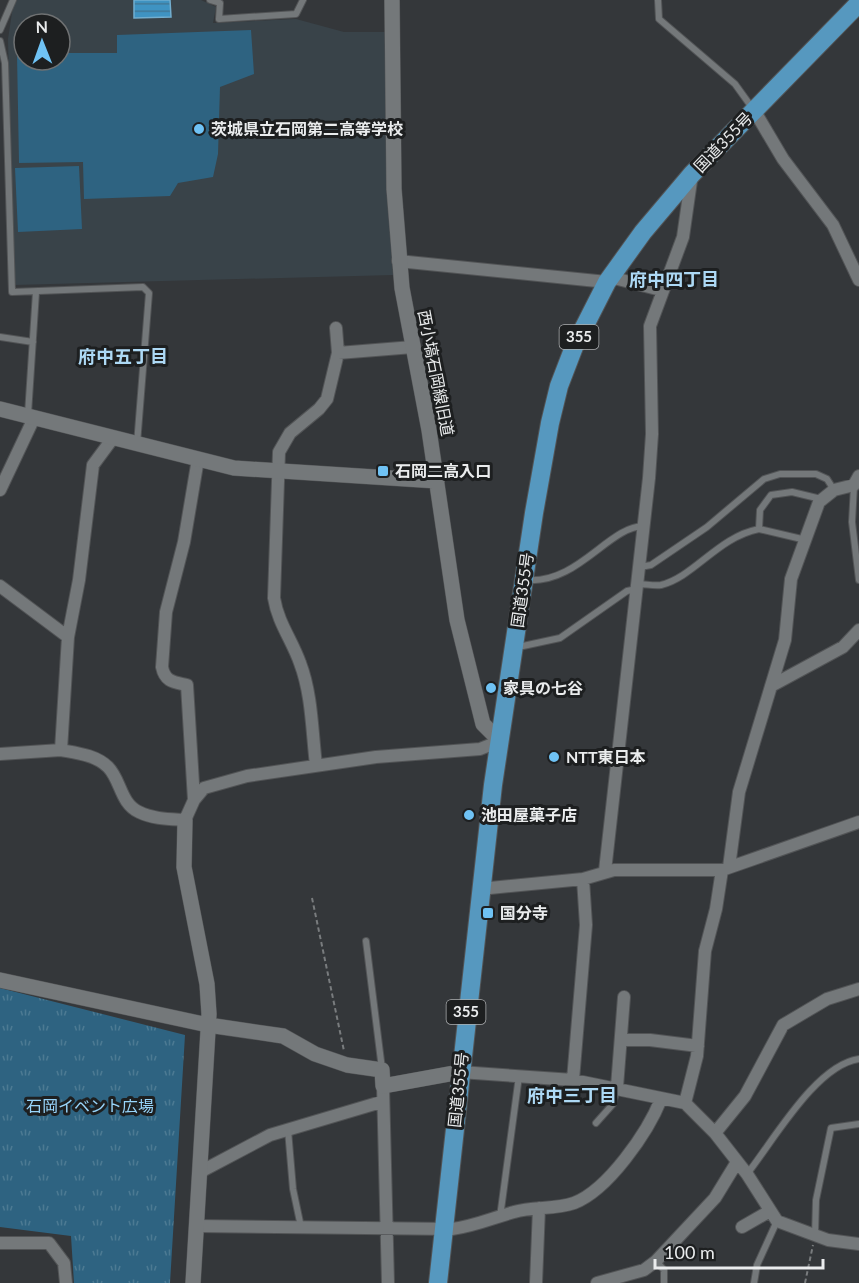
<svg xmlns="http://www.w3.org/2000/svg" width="859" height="1283" font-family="Lato,'Noto Sans JP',sans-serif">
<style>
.built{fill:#394349;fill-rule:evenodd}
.park{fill:url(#park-tufts)}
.pitch{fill:#2e6381}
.water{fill:url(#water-rules);stroke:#72aecf;stroke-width:1.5}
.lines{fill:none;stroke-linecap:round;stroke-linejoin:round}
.service-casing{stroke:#525456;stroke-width:8}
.minor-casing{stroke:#525456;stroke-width:14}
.tertiary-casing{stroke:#525456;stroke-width:16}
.trunk-casing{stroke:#525456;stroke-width:20}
.path{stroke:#797c7e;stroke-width:2;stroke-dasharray:4.5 3;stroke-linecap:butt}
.service{stroke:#74787a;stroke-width:6}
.minor{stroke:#74787a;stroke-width:12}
.tertiary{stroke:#74787a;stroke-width:15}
.trunk{stroke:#5698bf;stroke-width:18}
.poi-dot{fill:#6fc2f4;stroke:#1d1f20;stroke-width:2}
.labels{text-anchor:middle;stroke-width:6;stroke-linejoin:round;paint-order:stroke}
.shield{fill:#1d1f20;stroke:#acaeb0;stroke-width:1.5}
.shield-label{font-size:15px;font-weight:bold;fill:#eaeced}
.poi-label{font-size:16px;font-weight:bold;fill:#eaeced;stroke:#1d1f20;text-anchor:start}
.street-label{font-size:16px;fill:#eaeced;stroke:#1d1f20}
.park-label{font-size:16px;fill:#98d5fb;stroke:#1d1f20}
.neighbourhood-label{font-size:18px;font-weight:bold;fill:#add9f5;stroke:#1d1f20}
</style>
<defs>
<pattern id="park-tufts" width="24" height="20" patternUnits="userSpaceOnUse" patternTransform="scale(1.5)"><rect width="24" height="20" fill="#2e6381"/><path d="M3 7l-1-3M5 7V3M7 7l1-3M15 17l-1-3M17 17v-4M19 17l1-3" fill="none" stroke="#4c7a93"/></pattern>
<pattern id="water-rules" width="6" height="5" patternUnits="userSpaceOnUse" patternTransform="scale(1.5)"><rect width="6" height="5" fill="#3f93c2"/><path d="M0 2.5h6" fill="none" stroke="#417897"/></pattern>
</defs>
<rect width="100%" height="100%" fill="#34373a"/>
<path class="built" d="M17,0H201L216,7L213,23L296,19L344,32H385L393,275L14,285L8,39L13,6ZM24,24H60V60H24Z"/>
<path class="park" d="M0,988L185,1035L170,1283H74L71,1236L0,1227Z"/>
<path class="pitch" d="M251,30L254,74L220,87L218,154L213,177L178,183L170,196L84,199L83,162L19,163L17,54L24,53V60H60V53H117V35Z
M79,166L82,229L18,232L15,168Z"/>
<path class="water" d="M134,0H170L171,17L134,18Z"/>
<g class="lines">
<defs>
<path id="service" d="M210,0L220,3L219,19L296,14L303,0
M658,0L659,19L735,84L753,109
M0,30L13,0
M0,41L5,63L12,292L143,287L149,293L137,444
M0,337L33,342
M28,414L36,292
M854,486L852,522L859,580
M759,529L760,510L771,495L792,492L821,499
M640,567L651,565L707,527L764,479L780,474H816L827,479L834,490
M527,580C578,584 609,526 644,526
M638,584C645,584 654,586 661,585C694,577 718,537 759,529L806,540
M523,646L560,638L627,591L637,589
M366,941L382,1069
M596,1123L613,1104L617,1088
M288,1130L293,1189L301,1227
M747,1174C774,1140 816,1065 859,1059
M500,1217L519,1076
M815,1236L816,1200L831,1128L859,1124
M656,1261L664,1270V1283
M754,1283L757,1265L777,1221"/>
<path id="minor" d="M754,110L783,159L833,225L859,280
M398,261L607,282
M610,277L661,290
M338,353L413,347
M0,490L34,418
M0,586L68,637L61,750C77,753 96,755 108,767C121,780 120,803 139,812C153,819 170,819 185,820L194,800L187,685C174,682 165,682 162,667L166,612L184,542L198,459
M68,637L79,580L93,465L113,438
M771,686L843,647L859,630
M0,754L61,750
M316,765C312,732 312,694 300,663C292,640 278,623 274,598L279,452L290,433L319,409L327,399L338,353L336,328
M194,800L204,788L247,776L376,757L480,749L500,741
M729,867L739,792L785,640L791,579L819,502L834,490L854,485L859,476
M605,871L649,478L652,434L650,326L683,237L692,174
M480,889L583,879L614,870H722L859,822
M622,1040H650L698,1046
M460,1072L573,1080L685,1103L715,1133L747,1174L777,1221L828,1240L859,1244
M573,1080L586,925L583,879
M383,1086L388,1283
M617,1087L624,997
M685,1103L697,1056L705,951L716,909L722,870
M715,1133L745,1096L783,1025L827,999L859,989
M200,1172L270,1135L381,1102
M197,1226L452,1229C475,1226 492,1218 514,1212C533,1206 555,1210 574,1203C608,1190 648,1132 661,1099
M742,1227L770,1211
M0,1243H49L64,1263L66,1283
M536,1283L539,1208
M597,1283L644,1270L656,1261L715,1198L737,1162"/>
<path id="tertiary" d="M392,0L394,189L402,288L429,430L457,620L483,724L500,741
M0,409L234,468L437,481
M185,820L184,867L207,984L209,1014L193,1283
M0,980L208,1025L283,1036L315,1054L347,1065L382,1070L383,1086L460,1072"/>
<path id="trunk" d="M438,1283L493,785L534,513L550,423L559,386L574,347L607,282L643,232L692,174L859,3"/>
</defs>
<use href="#service" class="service-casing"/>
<use href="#minor" class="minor-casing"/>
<use href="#tertiary" class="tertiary-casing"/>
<use href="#trunk" class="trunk-casing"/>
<path class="path" d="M312,898L344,1051
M805,1283L813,1245"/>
<use href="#service" class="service"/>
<use href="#minor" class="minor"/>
<use href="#tertiary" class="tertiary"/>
<use href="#trunk" class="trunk"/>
</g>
<g class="poi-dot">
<circle cx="199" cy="129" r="6"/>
<rect x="377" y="465" width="12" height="12" rx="3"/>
<circle cx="491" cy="688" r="6"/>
<circle cx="554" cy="757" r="6"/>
<circle cx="469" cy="815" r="6"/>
<rect x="482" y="907" width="12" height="12" rx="3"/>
</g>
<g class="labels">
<g class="shield">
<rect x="559.5" y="325" width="39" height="24" rx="4.5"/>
<rect x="446.5" y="1000" width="39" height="24" rx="4.5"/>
</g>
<g class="shield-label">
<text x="579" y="342">355</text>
<text x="466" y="1017">355</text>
</g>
<g class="poi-label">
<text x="211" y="135">茨城県立石岡第二高等学校</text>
<text x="395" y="477">石岡二高入口</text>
<text x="503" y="694">家具の七谷</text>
<text x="566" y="763">NTT東日本</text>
<text x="481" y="821">池田屋菓子店</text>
<text x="500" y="919">国分寺</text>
</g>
<g class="street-label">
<text transform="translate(723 142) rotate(-46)" y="6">国道355号</text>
<text transform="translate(436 373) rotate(79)" y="6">西小塙石岡線旧道</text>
<text transform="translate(522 590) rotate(-82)" y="6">国道355号</text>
<text transform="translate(458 1090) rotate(-84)" y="6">国道355号</text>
</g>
<g class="park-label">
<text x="90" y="1112">石岡イベント広場</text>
</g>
<g class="neighbourhood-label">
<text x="674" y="286">府中四丁目</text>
<text x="123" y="363">府中五丁目</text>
<text x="572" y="1102">府中三丁目</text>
</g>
</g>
<g transform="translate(42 42) rotate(359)"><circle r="28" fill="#1d1f20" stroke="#6f7172" stroke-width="1.5"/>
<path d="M0-4.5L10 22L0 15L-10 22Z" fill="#6fc2f4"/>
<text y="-9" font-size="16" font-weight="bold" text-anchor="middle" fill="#eaeced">N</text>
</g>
<path d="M655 1259v9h168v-9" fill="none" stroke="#eaeced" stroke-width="3"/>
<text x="664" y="1259" font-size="18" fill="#eaeced" stroke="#1d1f20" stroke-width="4.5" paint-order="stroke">100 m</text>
</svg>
